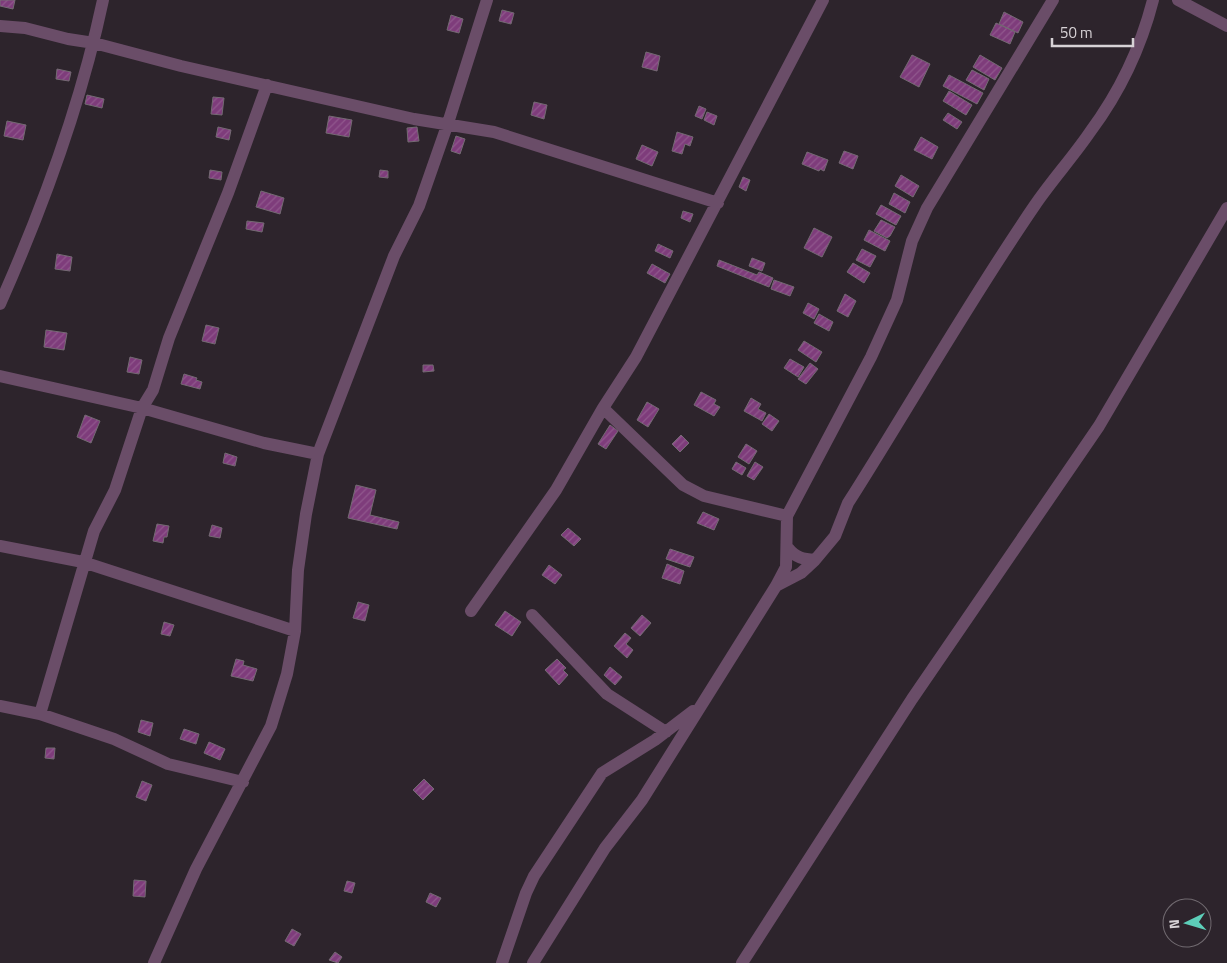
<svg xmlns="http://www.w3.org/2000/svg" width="1227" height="963" font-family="'Titillium Web',sans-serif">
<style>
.building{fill:url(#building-hatch);stroke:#746a73}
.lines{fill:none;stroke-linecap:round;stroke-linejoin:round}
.minor{stroke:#6a4d68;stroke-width:12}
</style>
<defs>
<pattern id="building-hatch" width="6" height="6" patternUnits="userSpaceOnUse" patternTransform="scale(1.25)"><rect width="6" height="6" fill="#7e3c7b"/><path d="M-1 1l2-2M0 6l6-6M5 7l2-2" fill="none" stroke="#90578d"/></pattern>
</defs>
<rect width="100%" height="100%" fill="#2d242c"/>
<path class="building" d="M0,0H15L13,9L0,6Z
M502,10L514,13L511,24L499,21Z
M1004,12L1023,22L1018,33L999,24Z
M451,15L463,19L459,33L447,30Z
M996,23L1015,32L1010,44L990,35Z
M646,52L660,56L657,71L642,67Z
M912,55L930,64L919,87L900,77Z
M980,55L1002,68L995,80L973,67Z
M57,69L71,72L69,81L56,79Z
M972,70L989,79L984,90L966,80Z
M949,75L983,93L977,104L943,86Z
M949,91L972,105L966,115L943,101Z
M87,95L104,99L102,108L85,104Z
M213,97L224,98L222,115L211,114Z
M534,102L547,105L544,119L531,115Z
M699,106L706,109L702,119L695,116Z
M707,112L717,116L714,125L704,120Z
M948,113L962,122L957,129L943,120Z
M329,116L352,120L349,137L326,133Z
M7,121L26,125L23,140L4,136Z
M218,127L231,130L229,140L216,137Z
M417,127L419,141L408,142L407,128Z
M677,132L693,137L690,146L685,144L682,154L672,151Z
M456,136L465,139L460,154L451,151Z
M921,137L938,147L932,159L914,150Z
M642,145L658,152L652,166L636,159Z
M844,151L858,156L853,169L839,163Z
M807,152L828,160L824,171L820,169L819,171L802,164Z
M210,170L222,172L221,180L209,178Z
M380,170L388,171V178L379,177Z
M901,175L919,186L913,197L895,186Z
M743,177L750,180L746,191L739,187Z
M261,191L284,198L280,214L256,207Z
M894,193L910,202L905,213L889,204Z
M881,205L901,216L896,225L876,214Z
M683,211L693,214L690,222L681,218Z
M881,220L895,227L890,236L887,238L874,231Z
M247,221L264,223L262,232L246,229Z
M814,228L832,237L822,257L804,248Z
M869,230L890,241L885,251L864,240Z
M658,244L673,251L670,258L655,251Z
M862,249L876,256L870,267L856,260Z
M57,254L72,257L70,271L55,269Z
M752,258L765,263L762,271L749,266Z
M719,260L757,275L759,272L773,278L769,287L717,266Z
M853,263L870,273L864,283L847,272Z
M652,264L670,274L665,283L647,273Z
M774,280L794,287L790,296L771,289Z
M845,294L856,301L848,317L837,311Z
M808,303L819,309L814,319L803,313Z
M819,314L833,322L829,331L814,323Z
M206,325L219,328L215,344L202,341Z
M46,330L67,333L64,350L44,347Z
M804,341L822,352L816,362L798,350Z
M130,357L142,360L139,374L127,372Z
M790,359L804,367L798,377L784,368Z
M810,363L818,369L806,384L798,379Z
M423,365H433L434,371L423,372Z
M184,374L197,378L196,380L202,382L200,389L181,384Z
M701,392L716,400L714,404L720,407L714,416L694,405Z
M751,398L761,404L758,409L766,413L762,421L744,411Z
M647,402L659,409L648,427L637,420Z
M769,414L779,421L772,431L762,424Z
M85,415L100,421L91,443L77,437Z
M610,425L618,431L606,449L598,444Z
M681,435L689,443L680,452L672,444Z
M746,444L757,451L749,464L738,457Z
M225,453L237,457L235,466L223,463Z
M736,462L746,468L742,475L732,469Z
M755,462L763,467L754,480L747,476Z
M356,485L376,490L370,515L399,522L397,529L348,518Z
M703,512L719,519L714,530L697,523Z
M157,524L169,526L167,537H164L163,543L153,541Z
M212,525L222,528L220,538L209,536Z
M568,528L581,539L574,546L561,535Z
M670,549L694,557L690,567L666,559Z
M667,564L684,571L680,584L662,578Z
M549,565L562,575L555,584L542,575Z
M358,602L369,605L365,621L353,618Z
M505,611L521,622L512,636L495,625Z
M642,615L651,623L640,636L631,628Z
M164,622L174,625L170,636L161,634Z
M625,633L631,638L626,644L633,650L627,658L614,646Z
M236,659L244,661L243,665L257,669L253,681L231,676Z
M557,659L566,668L563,670L568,675L559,685L545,670Z
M610,667L622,677L615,685L604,675Z
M141,720L153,723L150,736L138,732Z
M184,729L199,734L196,744L180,739Z
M209,742L225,749L220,760L204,753Z
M46,748H55L54,759L45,758Z
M424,779L434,789L423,800L413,790Z
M142,781L152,785L146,801L136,797Z
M134,880L146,881L145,897L133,896Z
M347,881L355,883L352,893L344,891Z
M430,893L441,898L436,907L426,902Z
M292,929L301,934L294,946L285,941Z
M335,952L342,957L338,963L329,960Z"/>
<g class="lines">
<path class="minor" d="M1178,0L1227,26
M0,26L25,28L68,39L94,43L181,66L414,119L494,132L718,203
M0,304C43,207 81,104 103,0
M0,376L142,408L264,443L318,454
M787,516L704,496L683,485L603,408L636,357L823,0
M0,546L83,562L295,631
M788,548C796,558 803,559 815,560
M776,586L801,573L815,560L835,536L848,503C911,404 969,301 1035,205C1052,180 1073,157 1090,132C1119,93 1141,47 1153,0
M471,611L556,490L603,408
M532,615L607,694L666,732
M0,706L40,714L114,739L168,764L243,782
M40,714L94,531L115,490L142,408L153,390L169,338L228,193L267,85
M154,963L196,869L271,726L287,674L295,631L298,570L306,514L318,454L394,256L419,206L448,123L487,0
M502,963L526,893L534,876L602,773L655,740L693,711
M533,963L605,848L642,800L776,586L786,567L787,516L871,357L897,300L912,241L927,208L1053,0
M742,963L912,699L1099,426L1227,208"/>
</g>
<g transform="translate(1187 923) rotate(265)"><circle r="24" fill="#2d242c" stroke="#716a70"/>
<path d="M0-4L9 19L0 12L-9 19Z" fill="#5dceb9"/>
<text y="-8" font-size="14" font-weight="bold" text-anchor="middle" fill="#d7d2d6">N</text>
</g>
<path d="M1052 38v8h81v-8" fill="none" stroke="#d7d2d6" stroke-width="2.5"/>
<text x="1060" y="38" font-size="15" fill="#d7d2d6" stroke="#2d242c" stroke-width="4" paint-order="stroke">50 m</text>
</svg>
